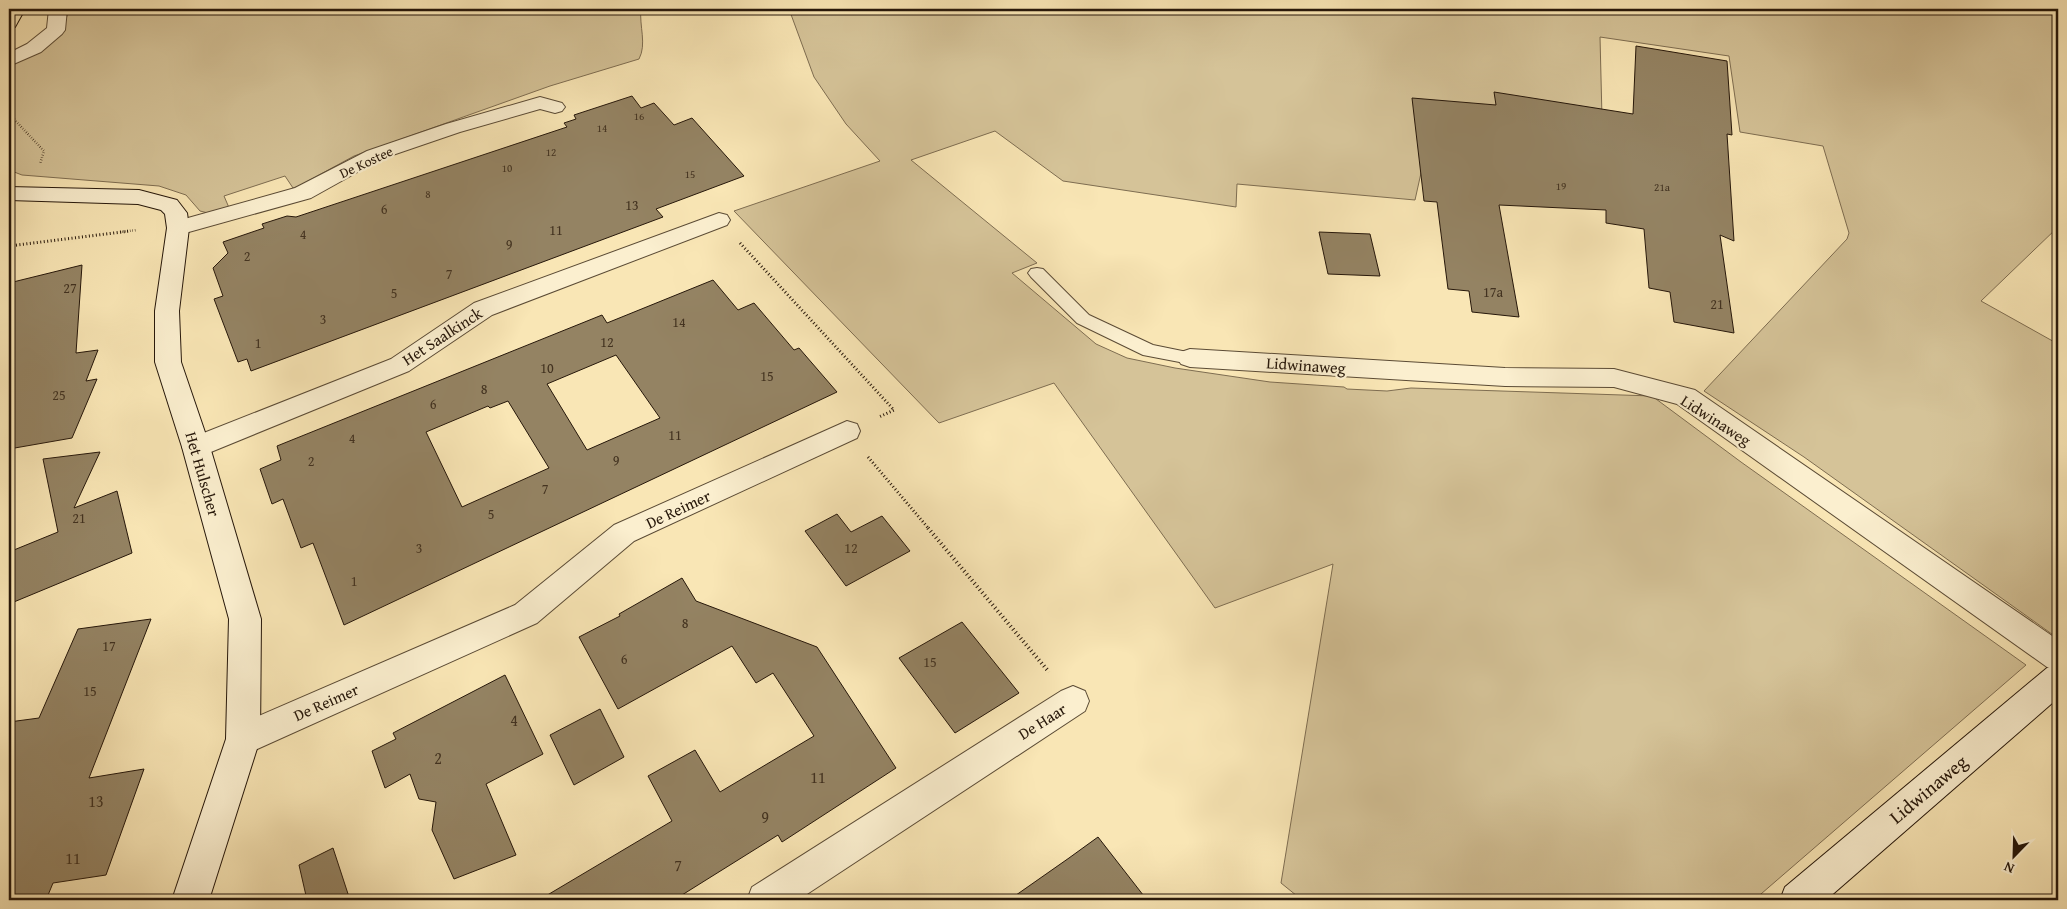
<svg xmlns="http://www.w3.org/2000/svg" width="2067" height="909" font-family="'Gentium Book Plus',serif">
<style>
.green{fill:#d5c398;stroke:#7e6d51}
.building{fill:#948363;stroke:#26170a;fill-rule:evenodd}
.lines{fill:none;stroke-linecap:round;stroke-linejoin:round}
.lane-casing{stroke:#5b4b35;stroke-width:2}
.street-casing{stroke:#5b4b35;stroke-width:2}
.secondary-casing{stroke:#26170a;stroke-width:2}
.primary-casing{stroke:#26170a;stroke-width:2}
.path-far2{stroke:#26170a;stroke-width:2.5;stroke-dasharray:0.5 2;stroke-linecap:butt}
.path-far1{stroke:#26170a;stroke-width:3;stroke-dasharray:1 2.5;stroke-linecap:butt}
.path{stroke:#26170a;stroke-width:4;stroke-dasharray:1 3;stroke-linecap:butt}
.lane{fill:#fbefcf;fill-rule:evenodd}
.street{fill:#fbefcf;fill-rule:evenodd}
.secondary{fill:#fbefcf;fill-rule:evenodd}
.primary{fill:#f9e6b5;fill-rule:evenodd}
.labels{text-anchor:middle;stroke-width:4.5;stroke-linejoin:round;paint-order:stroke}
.far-number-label{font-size:11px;fill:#423220}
.far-street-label{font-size:14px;fill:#26170a;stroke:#fbefcf}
.number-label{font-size:14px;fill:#423220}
.street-label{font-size:16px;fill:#26170a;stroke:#fbefcf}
.near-number-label{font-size:16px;fill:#423220}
.near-street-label{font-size:19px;fill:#26170a;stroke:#fbefcf}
</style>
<rect width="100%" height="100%" fill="#f9e6b5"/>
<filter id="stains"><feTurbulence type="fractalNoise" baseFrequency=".004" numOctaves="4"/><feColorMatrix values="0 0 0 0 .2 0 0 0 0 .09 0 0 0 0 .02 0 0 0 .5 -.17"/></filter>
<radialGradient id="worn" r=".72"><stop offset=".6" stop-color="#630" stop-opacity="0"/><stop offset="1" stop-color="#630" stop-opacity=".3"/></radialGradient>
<path class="green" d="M68,9H641C639,26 647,44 639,59L550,86L354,156L297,187L293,188L285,176L224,196L230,210L208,213L200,211L186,195L159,186L22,175L9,170V67C37,48 64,47 68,9Z
M789,9H2058V53L2053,90L2058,95V227L1981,301L2058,344V635L2056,637L1804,457L1704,391L1847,239L1849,233L1823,146L1740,132L1729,56L1600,37L1602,118L1421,173L1415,200L1237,184L1236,207L1063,181L995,131L911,160L1037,263L1012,273L1096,344L1127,358L1175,368L1270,382L1344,387L1347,389L1387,391L1411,388L1652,396L1741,462L2026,665L1754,900H1302L1281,883L1333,564L1215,608L1054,383L939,423L734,211L880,161L846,124L814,77Z"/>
<path class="building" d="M1636,46L1727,61L1732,135L1727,134L1734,241L1720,235L1734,333L1674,322L1670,292L1649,288L1644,229L1606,223V210L1499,205L1519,317L1472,312L1469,291L1448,289L1437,202L1424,201L1412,98L1496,105L1494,92L1633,114Z
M632,96L641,108L654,103L674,125L692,118L744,176L656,209L663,217L251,371L247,359L238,362L214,299L223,296L213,268L228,253L223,242L264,228L262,224L287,216L296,217L567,127L564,123L576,119L574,115Z
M1319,232L1370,234L1380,276L1328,274Z
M82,265L76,353L98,350L86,381L97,379L72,438L9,449V283Z
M713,280L738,310L754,303L794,350L799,348L837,392L344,625L313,543L301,548L283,499L272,504L260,469L281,460L277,446L602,315L607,323ZM616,355L660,418L587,450L547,384ZM508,401L549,468L462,507L426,432L488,406L490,408Z
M100,452L74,508L117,491L132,553L9,604V552L58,532L43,459Z
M837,514L851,532L882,516L910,551L846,586L805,531Z
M682,578L696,601L817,647L896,768L782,842L778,835L674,900H539L672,821L648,776L695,750L720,792L814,736L773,673L756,683L732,646L618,709L579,637L620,616L619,614Z
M151,619L89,778L144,769L106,875L53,883L46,900H9V722L39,718L78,629Z
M962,622L1019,693L955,733L899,658Z
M505,675L543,754L486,784L516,855L454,879L432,830L436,802L419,799L410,774L385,788L372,751L396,739L393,733Z
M600,709L624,757L574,785L550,735Z
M1098,837L1147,900H1009L1069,858Z
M333,848L350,900H307L299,865Z"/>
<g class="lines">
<defs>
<path id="lane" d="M1037,268L1043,269L1089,315L1153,345L1197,354L1199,358L1197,362L1190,364L1143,355L1077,323L1031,277L1028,273L1031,269Z"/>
<path id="street" d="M49,9H67L65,30L62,34L41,52L9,66V53L27,44L47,28Z
M540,97L562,103L565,107L562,111L555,113L540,109L460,132L381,159L311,198L178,235L170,233L167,228L170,223L295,188L367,151L446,124Z
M719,213L727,215L730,220L727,225L492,315L409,371L206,454L196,457L186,454L182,447L186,440L391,359L474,303Z
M1190,349L1505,368L1614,369L1695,390L2058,640V671L2047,667L1677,404L1614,387L1505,386L1190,367L1181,364L1177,358L1181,352Z
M847,421L857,424L860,431L857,438L634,541L537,623L255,750L243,754L231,750L226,739L231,728L515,605L614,525Z
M1073,686L1085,691L1089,701L1085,711L798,900H747L752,887L1061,691Z"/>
<path id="secondary" d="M9,187L139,190L177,200L187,213L189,228L179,311L181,362L210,447L261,619L260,739L209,900H172L226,739L229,619L182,447L155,362V311L167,228L165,214L161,210L138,204L9,200Z
M2058,664V698L1826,900H1780L1785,887L2047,668Z"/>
<path id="primary" d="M9,9H25L15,27L9,28Z"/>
</defs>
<use href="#lane" class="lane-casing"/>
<use href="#street" class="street-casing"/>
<use href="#secondary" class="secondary-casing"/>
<use href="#primary" class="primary-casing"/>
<path class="path-far2" d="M9,114L44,151L40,164
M120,232L137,230"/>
<path class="path-far1" d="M740,243L894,410L879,417
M9,246L130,231
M868,457L929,529"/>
<path class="path" d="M928,528L1049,672"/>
<use href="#lane" class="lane"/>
<use href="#street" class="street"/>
<use href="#secondary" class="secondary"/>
<use href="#primary" class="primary"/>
</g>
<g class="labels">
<g class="far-number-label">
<text x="639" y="120">16</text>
<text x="602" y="132">14</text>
<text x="551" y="156">12</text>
<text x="507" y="172">10</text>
<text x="690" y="178">15</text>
<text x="1561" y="190">19</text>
<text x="1662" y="191">21a</text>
<text x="428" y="198">8</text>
</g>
<g class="far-street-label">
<text transform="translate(366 162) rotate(-25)" y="5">De Kostee</text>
</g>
<g class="number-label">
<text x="632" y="210">13</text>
<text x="384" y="214">6</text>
<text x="556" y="235">11</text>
<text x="303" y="239">4</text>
<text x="509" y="249">9</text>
<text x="247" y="261">2</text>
<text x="449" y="279">7</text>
<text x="70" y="293">27</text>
<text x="1493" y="297">17a</text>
<text x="394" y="298">5</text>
<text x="1717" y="309">21</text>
<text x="323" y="324">3</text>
<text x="679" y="327">14</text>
<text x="607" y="347">12</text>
<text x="258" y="348">1</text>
<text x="547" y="373">10</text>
<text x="767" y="381">15</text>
<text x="484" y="394">8</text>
<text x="59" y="400">25</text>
<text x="433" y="409">6</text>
<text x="675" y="440">11</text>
<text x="352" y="443">4</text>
<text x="616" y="465">9</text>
<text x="311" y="466">2</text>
<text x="545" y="494">7</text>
<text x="491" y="519">5</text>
<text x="79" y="523">21</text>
<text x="419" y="553">3</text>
<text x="851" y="553">12</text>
<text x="354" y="586">1</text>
<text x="685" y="628">8</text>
<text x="109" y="651">17</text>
<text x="624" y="664">6</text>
<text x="930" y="667">15</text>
<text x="90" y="696">15</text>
</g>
<g class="street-label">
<text transform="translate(442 336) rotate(-33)" y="6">Het Saalkinck</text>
<text transform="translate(1306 365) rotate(4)" y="6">Lidwinaweg</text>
<text transform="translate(1716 420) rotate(33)" y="6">Lidwinaweg</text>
<text transform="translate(203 474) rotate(74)" y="6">Het Hulscher</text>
<text transform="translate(678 509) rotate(-25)" y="6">De Reimer</text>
<text transform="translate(326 702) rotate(-24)" y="6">De Reimer</text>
<text transform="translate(1042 721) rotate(-32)" y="6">De Haar</text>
</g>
<g class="near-number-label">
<text x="514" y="726">4</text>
<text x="438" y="764">2</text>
<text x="818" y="783">11</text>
<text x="96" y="807">13</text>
<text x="765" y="823">9</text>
<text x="73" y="864">11</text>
<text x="678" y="871">7</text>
</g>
<g class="near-street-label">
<text transform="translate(1928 789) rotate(-40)" y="7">Lidwinaweg</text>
</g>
</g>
<rect width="2067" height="909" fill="none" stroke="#f9e6b5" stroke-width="30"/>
<rect x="10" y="10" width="2047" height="889" fill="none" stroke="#26170a" stroke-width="2.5"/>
<rect x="15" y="15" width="2037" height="879" fill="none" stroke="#26170a"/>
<g transform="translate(2014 856) rotate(203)" stroke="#fbefcf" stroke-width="4" paint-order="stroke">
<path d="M0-4L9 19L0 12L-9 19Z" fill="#26170a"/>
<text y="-8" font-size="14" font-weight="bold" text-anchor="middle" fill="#26170a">N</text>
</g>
<rect width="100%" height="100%" filter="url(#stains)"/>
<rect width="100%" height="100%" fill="url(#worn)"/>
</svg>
